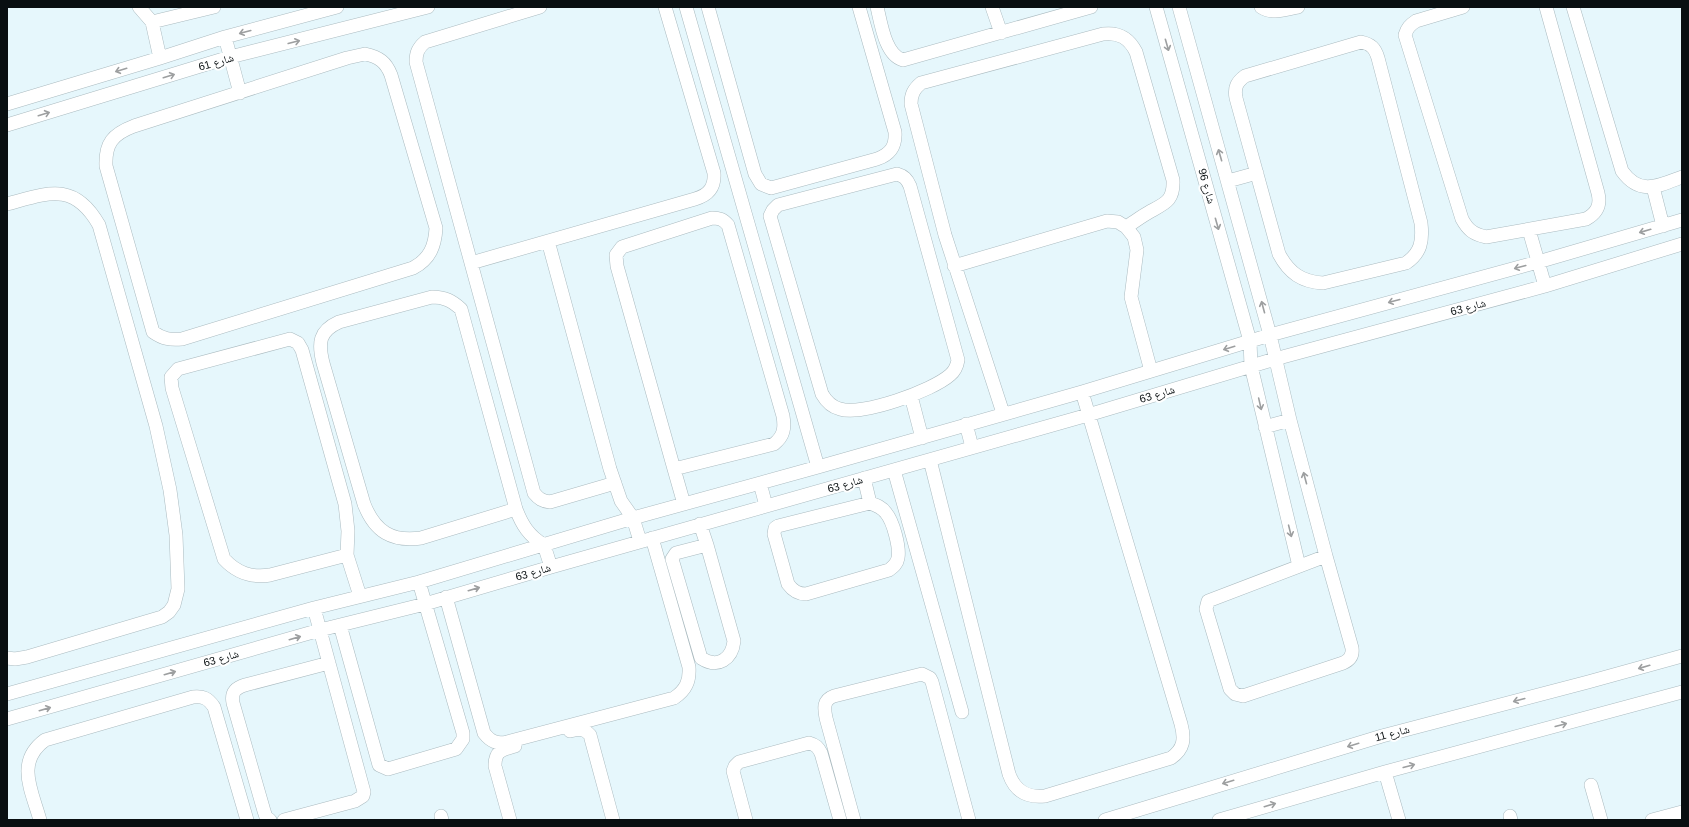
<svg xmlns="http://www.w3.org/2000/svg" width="1689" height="827" font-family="Arial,'Noto Naskh Arabic',sans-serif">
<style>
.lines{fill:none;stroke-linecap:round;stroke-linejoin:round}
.minor-casing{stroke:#abbbc0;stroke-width:14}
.minor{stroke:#fff;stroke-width:13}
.oneway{stroke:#9d9fa0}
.labels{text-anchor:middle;stroke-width:4;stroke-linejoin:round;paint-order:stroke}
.street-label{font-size:11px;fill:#090f11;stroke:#fff}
</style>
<rect width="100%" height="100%" fill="#e6f7fc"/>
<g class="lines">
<defs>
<path id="minor" d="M139,7L152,22L160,58
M540,7L425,42C418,48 416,53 416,62L534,493C539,499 542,501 550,502L615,483
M686,7L818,467
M708,7L755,174L761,184L771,188L877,159C891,154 896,146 895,132L859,7
M877,7C881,23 885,55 903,60L1091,7
M992,7L1001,33
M1156,7L1250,341L1251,366L1299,566
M1179,7L1270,335L1290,420L1326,556
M1261,7C1273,15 1286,9 1298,7
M1463,7L1416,21C1410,25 1407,28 1405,35L1462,219C1468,230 1473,234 1486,237L1586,219C1597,213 1601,205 1598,193L1546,7
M1573,7L1622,171C1640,196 1658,186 1682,177
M152,22L214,7
M225,37L240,93
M1361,42C1371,44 1375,48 1378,58L1421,223C1423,241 1421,253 1406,263L1323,283C1302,282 1289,273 1279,254L1236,98C1234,87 1237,82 1245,76Z
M365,54C379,57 386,62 391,75L436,228C435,246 430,259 413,268L182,339C170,340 163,339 153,332L106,166C105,143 113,134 134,126L347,58Z
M7,104L160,58L225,37L337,7
M7,125L230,57L428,7
M897,174C904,176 907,179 910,186L958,360C957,366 955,371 950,375C932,391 862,416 840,409C832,407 826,401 822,394L770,216L773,210L778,205Z
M1228,181L1257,173
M1653,187L1663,226
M7,204C48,193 74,181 99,225L156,426L170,490L176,535L178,589L174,605L169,612L162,617L27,657L15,659L7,658
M1529,230L1545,286
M548,241L610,469L621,501L633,518L640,541
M471,263L695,199C709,195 715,187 714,173L665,7
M954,266L1107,221L1118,222L1126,227L1134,237L1137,250L1131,297L1151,371
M290,339L298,343L302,350L345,504L348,531L347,555L270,575C251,578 237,573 224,559L172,388L171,377L178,369Z
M911,396L922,438
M1003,413L945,235L911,104C911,94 914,89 921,83L1103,34C1119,32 1129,38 1136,52L1173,180C1174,200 1166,203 1151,211C1142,216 1134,222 1126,227
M966,424L972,447
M1265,427L1290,420
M930,460L1009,774C1015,791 1027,798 1045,796L1171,758C1184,749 1185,739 1181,724L1082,392
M674,469L617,266L616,255L622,247L712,218C719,218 723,219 728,225L783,416C785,428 784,436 774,444L674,469L684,504
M894,470L962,712
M864,478L870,503
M760,483L766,506
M870,503C876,505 882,507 886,513C893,521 900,547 898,558C897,564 893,567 889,570L806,594C798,594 793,591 788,584L774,534L775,528L778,526Z
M516,509L421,538C392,542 375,532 364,504L323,363C318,343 319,331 339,322L432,297C445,297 452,301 461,309L516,509C522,525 529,536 544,545L551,567
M700,524L707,545L676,553L672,559L701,658C718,669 732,659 734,641L707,545
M347,555L360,596
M1326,556L1352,648C1353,655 1350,660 1343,663L1243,696L1235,694L1230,689L1206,609L1208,601Z
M446,597L484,733C491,742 497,744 507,742L674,698C686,690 690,681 689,667L652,538
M340,625L379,765L388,769L456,749L463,739V733L419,582
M7,694L314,608L419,582L633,518L818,467L1082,392L1270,335L1538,262L1682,220
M7,719L320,630L425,604L551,567L1088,415L1275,359L1545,286L1682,244
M570,731C579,729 584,728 590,735L613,820
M1385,772L1399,820
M1591,785L1601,820
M441,816L442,820
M1510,816L1511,820
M40,820C32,791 15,762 45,740L193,697C203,696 208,698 214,707L247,820
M270,820L266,817L264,811L233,703C231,693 235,688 245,685L329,663
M284,820L355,801L363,796L364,792L314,608
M510,820L495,766C495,751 501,750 515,746
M746,820L733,771L735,766L739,762L809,743C816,745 818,747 821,753L840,820
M854,820L826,718C824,708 823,700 834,696L922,674L930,678L932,682L969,820
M1105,820L1382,736L1588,682L1682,656
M1219,820L1385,772L1682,692
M1652,820L1682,812"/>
</defs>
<use href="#minor" class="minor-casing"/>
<use href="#minor" class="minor"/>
</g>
<defs><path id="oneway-shaft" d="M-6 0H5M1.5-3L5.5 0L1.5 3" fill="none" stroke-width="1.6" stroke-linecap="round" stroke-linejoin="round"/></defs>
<g class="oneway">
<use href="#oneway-shaft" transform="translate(245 32) rotate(165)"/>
<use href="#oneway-shaft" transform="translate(294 42) rotate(-14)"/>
<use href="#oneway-shaft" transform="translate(1167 45) rotate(74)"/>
<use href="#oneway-shaft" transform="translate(121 70) rotate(163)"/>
<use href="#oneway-shaft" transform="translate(169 76) rotate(-17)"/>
<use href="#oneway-shaft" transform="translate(44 114) rotate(-17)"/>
<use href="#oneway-shaft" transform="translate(1220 155) rotate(-106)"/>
<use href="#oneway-shaft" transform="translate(1217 224) rotate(74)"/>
<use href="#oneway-shaft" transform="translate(1645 231) rotate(164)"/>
<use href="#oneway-shaft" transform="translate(1520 267) rotate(165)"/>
<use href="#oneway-shaft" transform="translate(1394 301) rotate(165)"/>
<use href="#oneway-shaft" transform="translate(1263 307) rotate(-105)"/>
<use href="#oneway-shaft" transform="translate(1229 348) rotate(163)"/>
<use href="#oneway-shaft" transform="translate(1260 404) rotate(77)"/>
<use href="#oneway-shaft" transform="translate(1305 478) rotate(-105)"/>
<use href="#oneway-shaft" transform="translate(1290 531) rotate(76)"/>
<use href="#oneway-shaft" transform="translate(474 589) rotate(-16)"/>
<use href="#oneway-shaft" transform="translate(295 638) rotate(-16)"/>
<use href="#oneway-shaft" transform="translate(1644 667) rotate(164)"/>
<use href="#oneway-shaft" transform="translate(170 673) rotate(-16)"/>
<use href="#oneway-shaft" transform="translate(1519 700) rotate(165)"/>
<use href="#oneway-shaft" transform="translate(45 709) rotate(-16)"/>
<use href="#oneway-shaft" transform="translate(1561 725) rotate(-15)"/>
<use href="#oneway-shaft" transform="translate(1353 745) rotate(163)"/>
<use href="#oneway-shaft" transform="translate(1409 766) rotate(-15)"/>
<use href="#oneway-shaft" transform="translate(1228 782) rotate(163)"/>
<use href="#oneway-shaft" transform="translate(1270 805) rotate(-16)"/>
</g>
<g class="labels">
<g class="street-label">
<text transform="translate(216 62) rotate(-16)" y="4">شارع 61</text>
<text transform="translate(1207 186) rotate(74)" y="4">شارع 96</text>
<text transform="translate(1468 307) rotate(-15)" y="4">شارع 63</text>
<text transform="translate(1157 394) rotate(-17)" y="4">شارع 63</text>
<text transform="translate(845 484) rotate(-16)" y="4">شارع 63</text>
<text transform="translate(533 572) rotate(-16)" y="4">شارع 63</text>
<text transform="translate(221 658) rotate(-16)" y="4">شارع 63</text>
<text transform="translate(1392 733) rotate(-15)" y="4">شارع 11</text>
</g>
</g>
<rect width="1689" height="827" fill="none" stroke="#090f11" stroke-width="16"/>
</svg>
